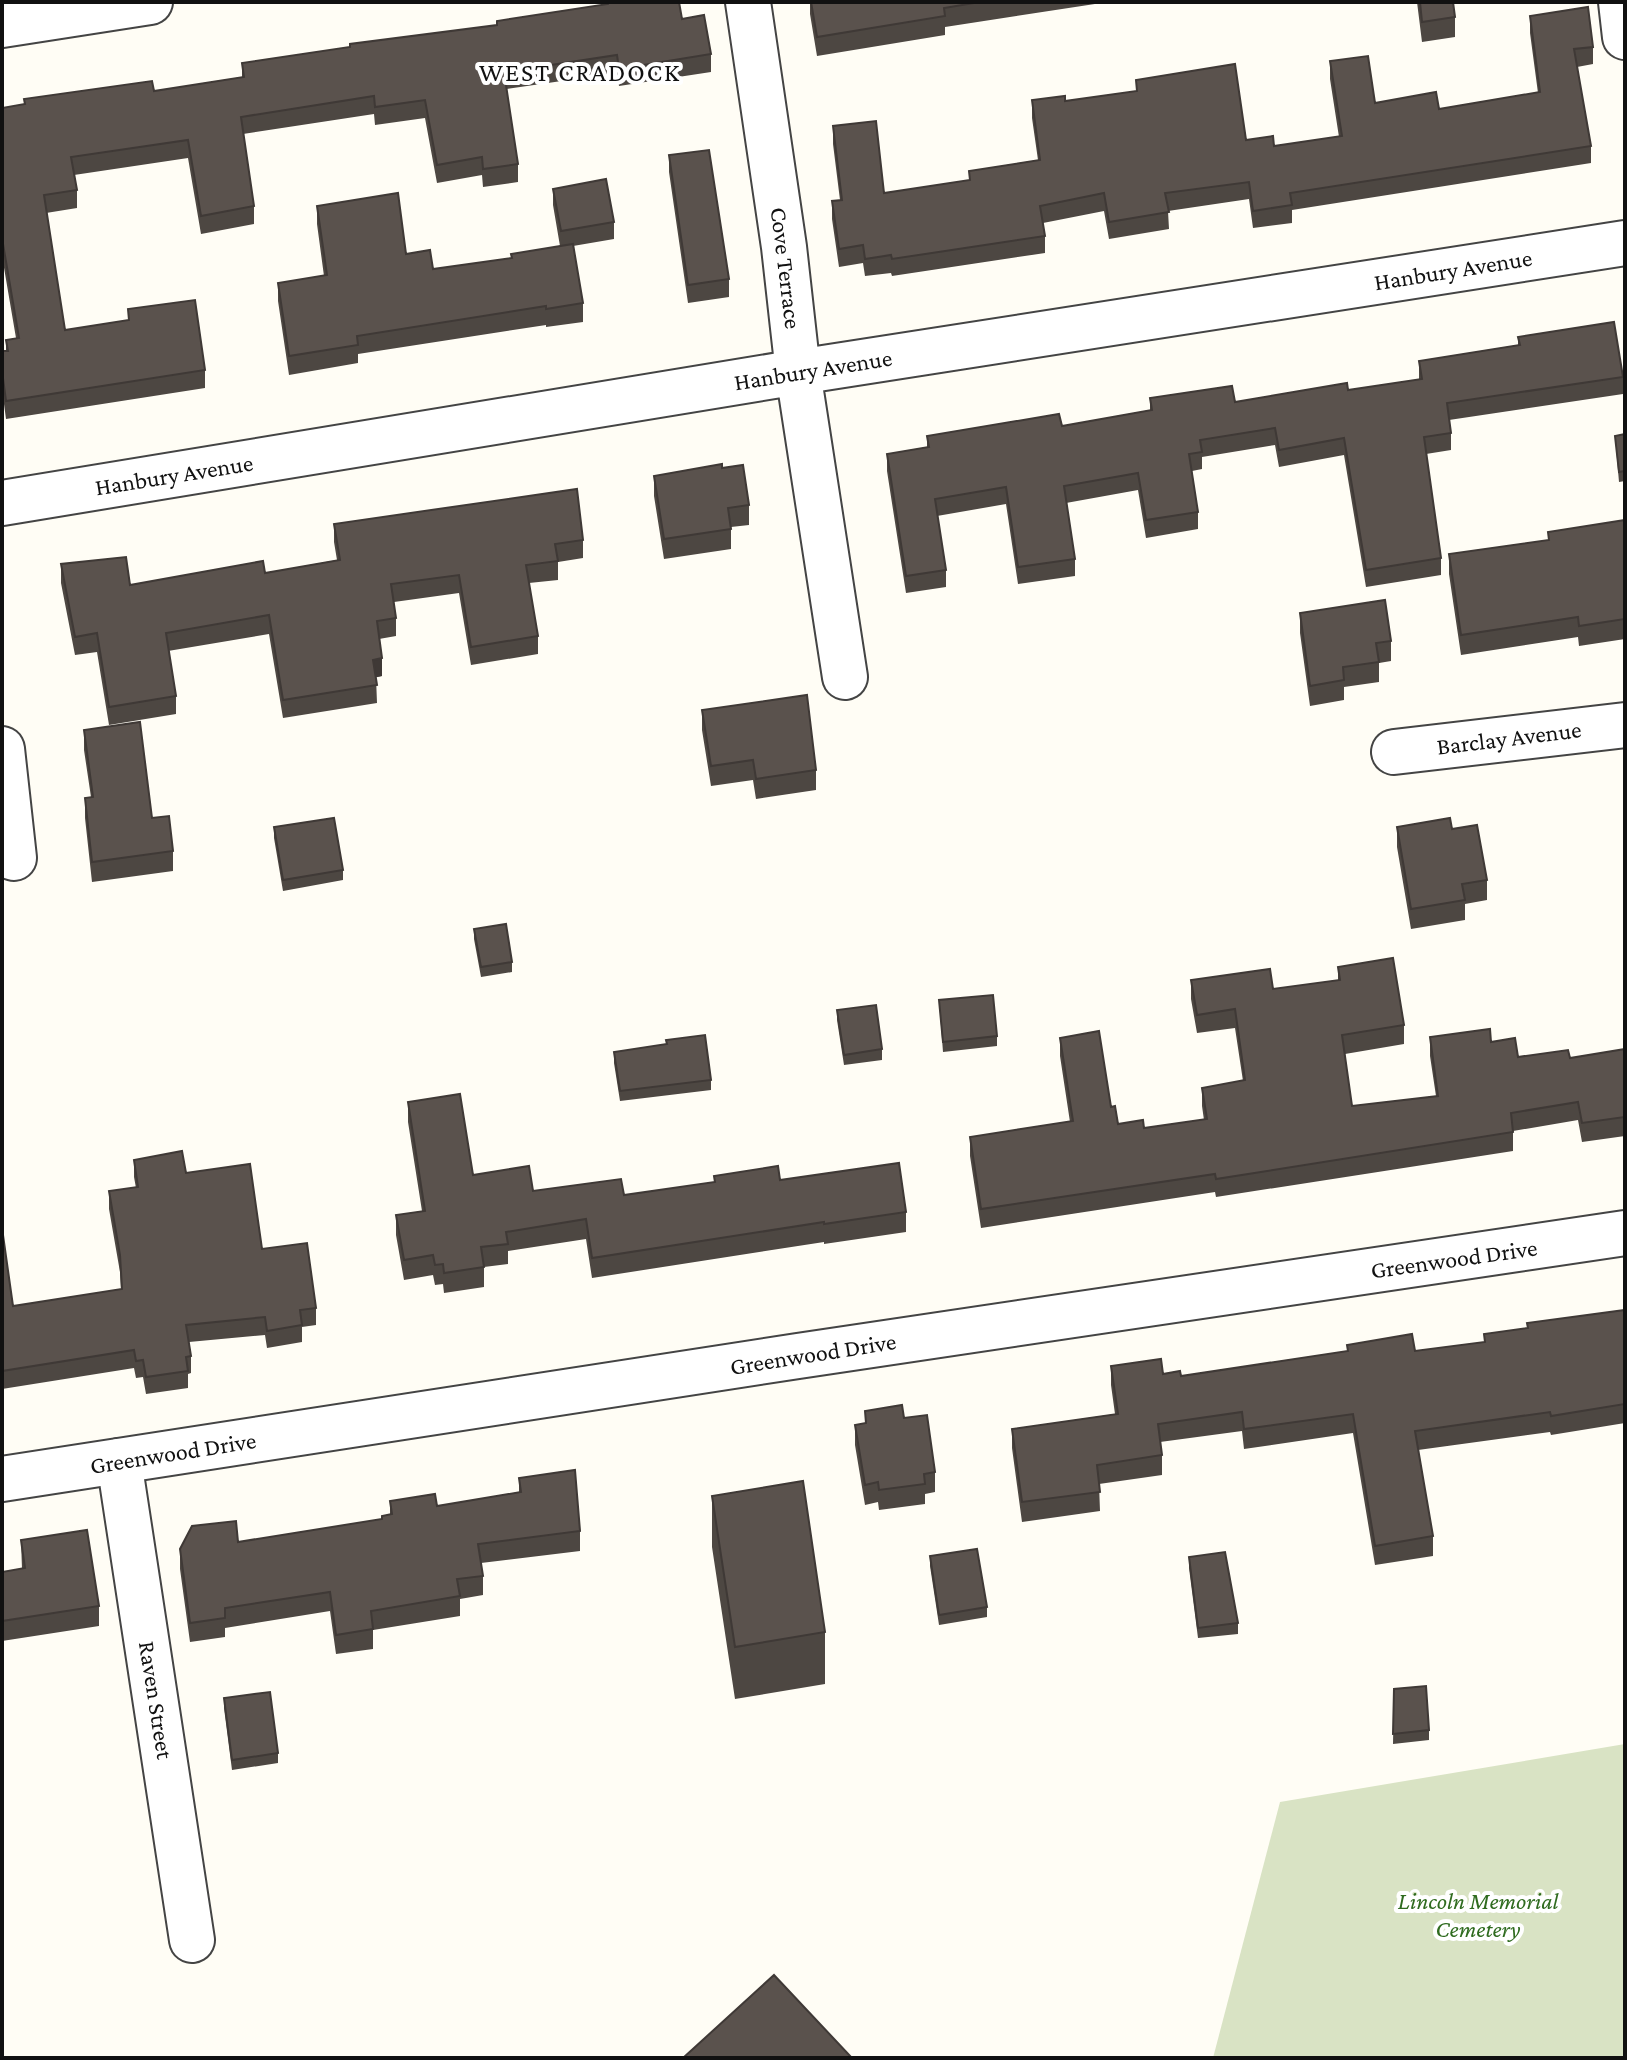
<svg xmlns="http://www.w3.org/2000/svg" width="1627" height="2060" font-family="'Crimson Pro',serif">
<style>
.cemetery{fill:#d9e3c4}
.lines{fill:none;stroke-linecap:round;stroke-linejoin:round}
.minor-casing{stroke:#444;stroke-width:48}
.tertiary-casing{stroke:#444;stroke-width:48}
.minor{stroke:#fff;stroke-width:44}
.tertiary{stroke:#fff;stroke-width:44}
.wall{fill:#4d4742}
.shaded-wall{fill:#3f3936}
.building{fill:#5a524d;stroke:#3f3936;stroke-width:2}
.labels{text-anchor:middle;stroke-width:8;stroke-linejoin:round;paint-order:stroke}
.street-label{font-size:24px;fill:#111;stroke:#fff}
.park-label{font-size:24px;font-style:italic;fill:#2f6b1f;stroke:#fff}
.neighbourhood-label{font-size:26px;letter-spacing:2px;fill:#111;stroke:#fff}
</style>
<rect width="100%" height="100%" fill="#fffdf5"/>
<path class="cemetery" d="M1625,1744V2058H1213L1280,1802Z"/>
<g class="lines">
<defs>
<path id="minor" d="M748,2L784,247L798,372L845,677
M1621,2L1625,37
M2,25L150,2
M2,503L798,372L1625,243
M2,749L14,858
M1394,752L1625,725
M119,1461L192,1940"/>
<path id="tertiary" d="M2,1479L798,1356L1625,1233"/>
</defs>
<use href="#minor" class="minor-casing"/>
<use href="#tertiary" class="tertiary-casing"/>
<use href="#minor" class="minor"/>
<use href="#tertiary" class="tertiary"/>
</g>
<path class="wall" d="M810,2H1108L945,27V35L817,56L810,14Z
M1417,2H1453L1455,17V37L1422,42Z
M1530,16L1593,47V64L1577,67L1591,146V163L1292,210V223L1253,228L1249,199L1168,211L1169,229L1109,239L1104,211L1043,223L1045,236V253L892,276L891,273L865,276L863,263L839,267L832,219V201L840,200L833,144V126L884,193L969,180V171L1038,160L1032,118V100L1065,101L1136,91V80L1246,140L1274,146L1339,137L1330,79V61L1375,103L1439,109L1538,93L1530,33Z
M682,19L711,54V72L619,86L617,73L506,89L518,164V182L483,187L482,175L437,183L425,118L375,125L374,114L243,134L254,206V224L201,234L188,158L74,175L77,190V208L46,213L65,330L128,320V309L205,370V388L6,419L2,389V351H6V340L16,338L2,256V108L24,105V99L154,91L242,77V63Z
M669,155L729,279V297L688,303L669,172Z
M553,189L614,222V239L573,246L583,303V322L546,327V325L358,354V363L289,375L278,301V283L324,276L317,224V206L433,269L511,258V254L560,246L553,205Z
M1518,337L1623,377V394L1449,420L1451,433V450L1426,454L1441,558V575L1366,587L1344,455L1279,467L1275,445L1202,457V469L1192,471L1198,512V529L1146,538L1138,490L1066,503L1075,559V576L1018,584L1006,504L937,516L946,570V587L906,593L887,471V454L927,447V436L1062,426L1150,410V398L1235,402L1348,390L1419,380V361L1518,345Z
M1625,434V481L1619,482L1615,436Z
M722,468L749,505V525L731,527V549L664,559L654,496V476Z
M1625,520V639L1579,646L1578,637L1461,655L1449,574V554L1548,540V532Z
M334,524L583,540V558L558,562V580L529,583L538,636V654L471,665L459,593L394,602L396,618V636L379,639L382,676L376,677L377,703L283,718L269,634L168,651L176,696V714L109,725L97,652L75,655L61,583V564L130,585L265,573L337,560L334,542Z
M1300,613L1391,641V661L1379,663V682L1344,687V700L1310,706L1300,633Z
M702,710L816,770V790L756,799L753,780L711,786L702,730Z
M84,730L152,818L173,851V871L92,882L85,818V798L91,797L84,750Z
M274,827L343,870V880L283,891L274,838Z
M1397,827L1452,829L1487,880V900L1465,904V920L1411,929L1397,847Z
M474,929L512,962V972L481,977L474,939Z
M1338,967L1404,1025V1044L1345,1054L1352,1106L1436,1096L1430,1056V1037L1491,1042L1518,1057L1570,1058L1625,1049V1136L1582,1142L1578,1120L1513,1131V1151L1216,1197L1215,1192L981,1228L970,1156V1137L1070,1122L1060,1056V1038L1111,1107L1118,1124L1144,1128L1204,1120L1202,1106V1088L1243,1081L1235,1028L1197,1033L1191,999V980L1273,989L1338,980Z
M939,1000L997,1036V1046L943,1052Z
M837,1010L882,1049V1060L844,1065L837,1020Z
M614,1052L711,1080V1090L620,1101L614,1063Z
M408,1102L473,1175L533,1191L624,1195L714,1182V1176L780,1180L906,1212V1232L824,1244V1242L592,1278L586,1239L508,1251V1264L484,1267V1287L444,1293L443,1284L435,1285L433,1275L404,1280L396,1235V1215L422,1211L408,1122Z
M134,1160L186,1173L262,1249L316,1308V1325L302,1327V1342L267,1348L265,1335L189,1342L191,1356V1373L188,1374V1388L146,1394L143,1377L136,1378L134,1368L2,1389V1228L13,1306L121,1289L120,1272L109,1209V1191L136,1188L134,1177Z
M1625,1310V1423L1551,1435L1550,1432L1418,1450L1433,1536V1556L1375,1565L1353,1433L1244,1449L1242,1431L1160,1442L1162,1455V1475L1099,1484L1100,1511L1022,1522L1012,1448V1429L1115,1414L1111,1385V1366L1181,1376L1347,1351V1345L1415,1351L1484,1342V1334L1527,1328V1323Z
M865,1411L904,1418L935,1472V1492L925,1494V1504L879,1510L878,1502L865,1505L855,1445V1425L865,1424Z
M519,1478L580,1531V1551L481,1563L483,1576V1595L460,1599V1616L373,1630V1649L336,1654L330,1611L225,1628V1637L190,1642L180,1569V1549L238,1542L382,1519L390,1514V1501L437,1506L519,1492Z
M712,1496L825,1632V1684L735,1699L712,1547Z
M21,1540L99,1606V1626L2,1641V1572L22,1569Z
M930,1556L987,1607V1617L939,1625L930,1566Z
M1189,1557L1238,1623V1634L1198,1638L1189,1568Z
M1394,1689L1429,1730V1740L1393,1744Z
M224,1698L278,1753V1763L232,1770L224,1708Z"/>
<path class="shaded-wall" d="M382,658V676L373,678V660Z"/>
<path class="building" d="M608,2H679L682,19L704,15L711,54L619,69L617,55L504,72L518,164L483,169L482,157L437,165L425,100L375,107L374,96L241,117L254,206L201,216L188,140L71,157L77,190L44,195L65,330L129,320L128,309L195,300L205,370L6,401L2,371V351H8L6,340L19,338L2,238V108L25,104L24,99L152,81L154,91L244,77L242,63L350,47V44L497,25V21L608,4Z
M811,2H980L944,8L945,16L817,37Z
M1420,2H1453L1455,17L1422,22Z
M1588,7L1593,47L1574,49L1591,146L1290,193L1292,205L1253,211L1249,182L1165,193L1169,212L1109,222L1104,193L1040,206L1045,236L892,259L891,255L865,259L863,245L839,249L832,201L842,200L833,126L876,121L884,193L970,180L969,171L1040,160L1032,100L1065,96V101L1137,91L1136,80L1235,64L1246,140L1273,136L1274,146L1342,136L1330,61L1368,56L1375,103L1436,92L1439,109L1540,92L1530,16Z
M709,150L729,279L688,285L669,155Z
M606,179L614,222L561,231L553,189Z
M398,193L406,254L430,250L433,269L512,258L511,254L573,244L583,303L546,309V306L357,336L358,345L289,356L278,283L327,275L317,206Z
M1614,322L1623,377L1447,403L1451,433L1424,437L1441,558L1366,570L1344,438L1279,450L1275,428L1200,440L1202,452L1189,454L1198,512L1146,520L1138,473L1064,486L1075,559L1018,567L1006,487L935,499L946,570L906,576L887,454L929,447L927,436L1059,414L1062,426L1152,410L1150,398L1232,386L1235,402L1347,383L1348,390L1422,379L1419,361L1520,345L1518,337Z
M1625,434V471L1619,472L1615,436Z
M722,464V468L743,465L749,505L728,508L731,529L664,539L654,476Z
M577,489L583,540L555,544L558,561L526,565L538,636L471,647L459,575L391,584L396,618L377,621L382,658L373,660L377,685L283,700L269,615L166,633L176,696L109,707L97,633L75,637L61,564L126,557L130,585L263,561L265,573L340,560L334,524Z
M1625,520V619L1579,626L1578,617L1461,635L1449,554L1549,540L1548,532Z
M1385,600L1391,641L1376,643L1379,662L1343,667L1344,680L1310,686L1300,613Z
M807,695L816,770L756,779L753,760L711,766L702,710Z
M140,722L152,818L169,816L173,851L92,862L85,798L93,797L84,730Z
M334,818L343,870L283,880L274,827Z
M1450,818L1452,829L1477,825L1487,880L1462,884L1465,900L1411,909L1397,827Z
M506,924L512,962L481,967L474,929Z
M1393,958L1404,1025L1342,1035L1352,1106L1438,1096L1430,1037L1490,1029L1491,1042L1515,1038L1518,1057L1568,1050L1570,1058L1625,1049V1117L1582,1123L1578,1102L1511,1113L1513,1132L1216,1179L1215,1174L981,1209L970,1137L1073,1121L1060,1038L1099,1031L1111,1107L1115,1106L1118,1124L1143,1120L1144,1128L1207,1119L1202,1088L1245,1080L1235,1009L1197,1015L1191,980L1270,969L1273,989L1340,980L1338,967Z
M993,995L997,1036L943,1042L939,1000Z
M876,1005L882,1049L844,1055L837,1010Z
M705,1035L711,1080L620,1091L614,1052L667,1044L666,1040Z
M460,1094L473,1175L529,1166L533,1191L621,1179L624,1195L715,1182L714,1176L778,1166L780,1180L899,1163L906,1212L824,1224V1222L592,1258L586,1219L506,1232L508,1244L481,1247L484,1267L444,1273L443,1264L435,1265L433,1255L404,1260L396,1215L425,1211L408,1102Z
M182,1151L186,1173L250,1164L262,1249L307,1243L316,1308L300,1310L302,1325L267,1331L265,1317L186,1325L191,1356L186,1357L188,1371L146,1377L143,1360L136,1361L134,1350L2,1371V1228L13,1306L122,1289L120,1255L109,1191L138,1187L134,1160Z
M1625,1310V1404L1551,1416L1550,1412L1415,1431L1433,1536L1375,1546L1353,1414L1244,1429L1242,1412L1158,1424L1162,1455L1097,1465L1100,1492L1022,1502L1012,1429L1118,1414L1111,1366L1161,1359L1163,1374L1180,1371L1181,1376L1348,1351L1347,1345L1412,1334L1415,1351L1485,1342L1484,1334L1528,1328L1527,1323Z
M902,1405L904,1418L927,1415L935,1472L924,1474L925,1484L879,1490L878,1482L865,1485L855,1425L866,1423L865,1411Z
M575,1470L580,1531L478,1544L483,1576L457,1579L460,1596L371,1611L373,1629L336,1635L330,1592L225,1608V1618L190,1623L180,1549L192,1526L236,1521L238,1542L382,1519V1516L392,1514L390,1501L435,1494L437,1506L521,1492L519,1478Z
M803,1481L825,1632L735,1647L712,1496Z
M87,1530L99,1606L2,1621V1572L25,1568L21,1540Z
M977,1549L987,1607L939,1615L930,1556Z
M1225,1552L1238,1623L1198,1628L1189,1557Z
M1426,1686L1429,1730L1393,1734L1394,1689Z
M270,1692L278,1753L232,1760L224,1698Z
M774,1975L852,2058H683Z"/>
<g class="labels">
<g class="street-label">
<text transform="translate(786 268) rotate(83)" y="8">Cove Terrace</text>
<text transform="translate(1453 270) rotate(-9)" y="8">Hanbury Avenue</text>
<text transform="translate(813 370) rotate(-9)" y="8">Hanbury Avenue</text>
<text transform="translate(174 475) rotate(-9)" y="8">Hanbury Avenue</text>
<text transform="translate(1509 738) rotate(-7)" y="8">Barclay Avenue</text>
<text transform="translate(1454 1259) rotate(-8)" y="8">Greenwood Drive</text>
<text transform="translate(813 1354) rotate(-9)" y="8">Greenwood Drive</text>
<text transform="translate(173 1453) rotate(-9)" y="8">Greenwood Drive</text>
<text transform="translate(156 1700) rotate(81)" y="8">Raven Street</text>
</g>
<g class="park-label">
<text x="1478" y="1909">Lincoln Memorial<tspan x="1478" dy="28">Cemetery</tspan></text>
</g>
<g class="neighbourhood-label">
<text x="580" y="81">WEST CRADOCK</text>
</g>
</g>
<rect width="1627" height="2060" fill="none" stroke="#111111" stroke-width="8"/>
</svg>
